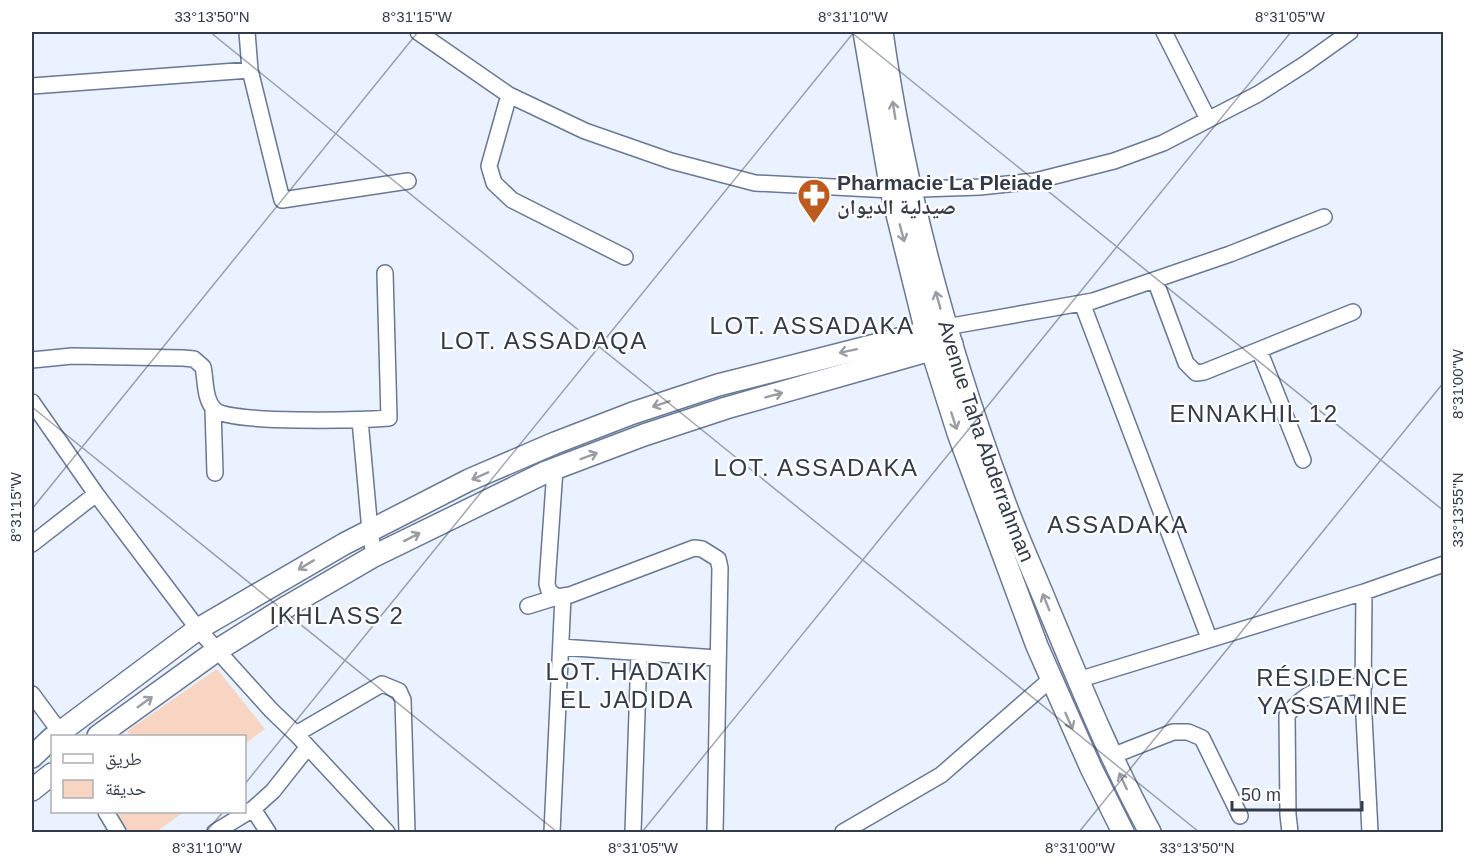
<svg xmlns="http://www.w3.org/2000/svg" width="1475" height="864" font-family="Arial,'Noto Naskh Arabic',sans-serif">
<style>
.green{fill:#f8d4c2}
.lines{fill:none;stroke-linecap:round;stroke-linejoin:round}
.street-casing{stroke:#687895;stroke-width:18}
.secondary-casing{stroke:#687895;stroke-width:24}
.street{stroke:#fff;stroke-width:15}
.secondary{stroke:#fff;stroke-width:21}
.oneway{stroke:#9a9da4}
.ticks{fill:none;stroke:#343b48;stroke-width:1.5;stroke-opacity:0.45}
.labels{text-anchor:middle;stroke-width:4.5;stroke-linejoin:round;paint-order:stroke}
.poi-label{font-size:21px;font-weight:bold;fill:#343b48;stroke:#fefefe;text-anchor:start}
.street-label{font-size:21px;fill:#343b48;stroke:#fefefe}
.quarter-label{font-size:24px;letter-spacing:1.5px;fill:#343b48;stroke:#fefefe}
.neatline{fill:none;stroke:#343b48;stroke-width:2}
.ticks-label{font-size:15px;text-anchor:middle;fill:#343b48}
</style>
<rect width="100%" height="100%" fill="#eaf1ff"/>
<path class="green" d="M217,669L265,729L247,742L245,748L244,736H131L127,731Z
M123,812H184L156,832H129L116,817Z"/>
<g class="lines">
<defs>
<path id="street" d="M247,32L250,70L282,200L408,181
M418,32L509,95L585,131L671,161L755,183L891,190L980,187L1035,181L1114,161L1163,143L1258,94L1305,64L1350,32
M1164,32L1208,119
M32,86L250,70
M509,95L489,166L494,183L512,200L625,257
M1155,280L1186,363L1196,373L1204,372L1353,312
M1082,303L1209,638
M946,327L1093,301L1230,254L1324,217
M1259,350L1303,460
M32,360L72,356L183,358L194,359L203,367C206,380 204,400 215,410C231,424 362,420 389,418L385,273
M32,402L96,494L198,629L271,710L296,734L387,832
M213,409L215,473
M360,420L370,531L374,556
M555,469L547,584L549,591L557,597L570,595L694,548L702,549L718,559L720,568L715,832
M32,544L96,494
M1364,592L1363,697L1370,832
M528,606L557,597
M561,647L717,658
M1078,680L1364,592L1444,564
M32,694L63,736
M296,734L382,684L399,691L403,700L407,832
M1112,756L1173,732H1188L1202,738L1240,816
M106,812L118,832
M215,832L253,809
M268,832L253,809L273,791L307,748
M552,832L563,596
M633,832L639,653
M843,832L941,775L1051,679
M1290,832L1288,815L1287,715C1314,682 1326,690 1364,686"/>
<g id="secondary">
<path d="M864,32L891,190L926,332L958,433L1037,646L1091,768L1123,832"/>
<path id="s1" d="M882,32C904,189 946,342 1001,492C1014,530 1032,568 1047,605C1079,682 1110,759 1150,832"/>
<path d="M55,736L198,629L344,544L469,480L555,443L633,413L718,385L946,327"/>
<path d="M98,736L216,651L288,606L374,556L546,472L644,435L726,408L952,344"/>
<path d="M32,757L52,738"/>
<path d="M32,790L52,774"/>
</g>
</defs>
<use href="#street" class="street-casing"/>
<use href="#secondary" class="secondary-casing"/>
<use href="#street" class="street"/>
<use href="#secondary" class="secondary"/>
</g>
<defs><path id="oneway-shaft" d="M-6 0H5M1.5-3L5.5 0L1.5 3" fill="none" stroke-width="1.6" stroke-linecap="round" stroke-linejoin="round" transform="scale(1.5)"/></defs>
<g class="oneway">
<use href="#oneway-shaft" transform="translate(894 110) rotate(-99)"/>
<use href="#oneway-shaft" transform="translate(902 233) rotate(75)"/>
<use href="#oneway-shaft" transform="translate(938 300) rotate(-106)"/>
<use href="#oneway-shaft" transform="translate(848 351) rotate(168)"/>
<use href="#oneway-shaft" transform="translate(774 395) rotate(-15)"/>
<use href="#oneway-shaft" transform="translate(661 404) rotate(162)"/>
<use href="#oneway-shaft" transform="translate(954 421) rotate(72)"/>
<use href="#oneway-shaft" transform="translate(589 456) rotate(-21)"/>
<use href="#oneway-shaft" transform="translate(480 476) rotate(156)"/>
<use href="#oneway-shaft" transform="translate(412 537) rotate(-27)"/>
<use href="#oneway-shaft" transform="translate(306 565) rotate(149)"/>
<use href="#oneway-shaft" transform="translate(1046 602) rotate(-112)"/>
<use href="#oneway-shaft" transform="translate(145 702) rotate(-36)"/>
<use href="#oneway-shaft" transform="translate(1069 721) rotate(66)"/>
<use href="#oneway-shaft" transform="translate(1123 781) rotate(-115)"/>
</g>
<path class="ticks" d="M210,32L1199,832M851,32L1444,511M32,407L557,832M32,509L418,32M244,785L854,32M206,832L223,812M642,832L1291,32M1079,832L1444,382"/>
<defs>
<symbol id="pharmacy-pin" viewBox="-11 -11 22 30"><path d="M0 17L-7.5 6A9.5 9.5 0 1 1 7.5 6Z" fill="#bd5b1f" stroke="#fefefe"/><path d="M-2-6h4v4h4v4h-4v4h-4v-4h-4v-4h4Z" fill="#fff"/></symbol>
</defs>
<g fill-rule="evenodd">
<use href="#pharmacy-pin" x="795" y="176" width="38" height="52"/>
</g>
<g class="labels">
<g class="poi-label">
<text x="837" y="190">Pharmacie La Pleiade<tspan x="837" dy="24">صيدلية الديوان</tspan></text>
</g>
<g class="street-label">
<text dy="7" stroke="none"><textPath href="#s1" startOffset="423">Avenue Taha Abderrahman</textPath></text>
</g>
<g class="quarter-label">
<text x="812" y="334">LOT. ASSADAKA</text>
<text x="544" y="349">LOT. ASSADAQA</text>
<text x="1254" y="422">ENNAKHIL 12</text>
<text x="816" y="476">LOT. ASSADAKA</text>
<text x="1118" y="533">ASSADAKA</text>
<text x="337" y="624">IKHLASS 2</text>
<text x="627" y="680">LOT. HADAIK<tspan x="627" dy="28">EL JADIDA</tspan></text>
<text x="1333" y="686">RÉSIDENCE<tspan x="1333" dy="28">YASSAMINE</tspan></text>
</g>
</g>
<rect width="1475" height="864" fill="none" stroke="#fefefe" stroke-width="66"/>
<rect x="51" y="735" width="195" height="78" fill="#fefefe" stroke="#adb0b5" stroke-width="1.5"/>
<rect x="63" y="754" width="30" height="9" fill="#ffffff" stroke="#adb0b5" stroke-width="1.5"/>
<text x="105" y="765" font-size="18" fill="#343b48">طريق</text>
<rect x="63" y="780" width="30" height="18" fill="#f8d4c2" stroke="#adb0b5" stroke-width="1.5"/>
<text x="105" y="795" font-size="18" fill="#343b48">حديقة</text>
<path d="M1232 801v9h130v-9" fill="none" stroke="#343b48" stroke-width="3"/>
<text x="1241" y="801" font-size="18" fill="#343b48" stroke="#fefefe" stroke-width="4.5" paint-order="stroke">50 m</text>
<rect x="33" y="33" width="1409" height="798" class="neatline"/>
<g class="ticks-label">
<text x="212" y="22">33°13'50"N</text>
<text x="417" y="22">8°31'15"W</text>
<text x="853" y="22">8°31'10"W</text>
<text x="1290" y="22">8°31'05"W</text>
<text transform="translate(1458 384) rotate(-90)" y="5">8°31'00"W</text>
<text transform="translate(16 507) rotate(-90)" y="5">8°31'15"W</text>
<text transform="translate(1458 510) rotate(-90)" y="5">33°13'55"N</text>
<text x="207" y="853">8°31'10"W</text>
<text x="643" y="853">8°31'05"W</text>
<text x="1080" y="853">8°31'00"W</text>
<text x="1197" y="853">33°13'50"N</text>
</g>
</svg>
